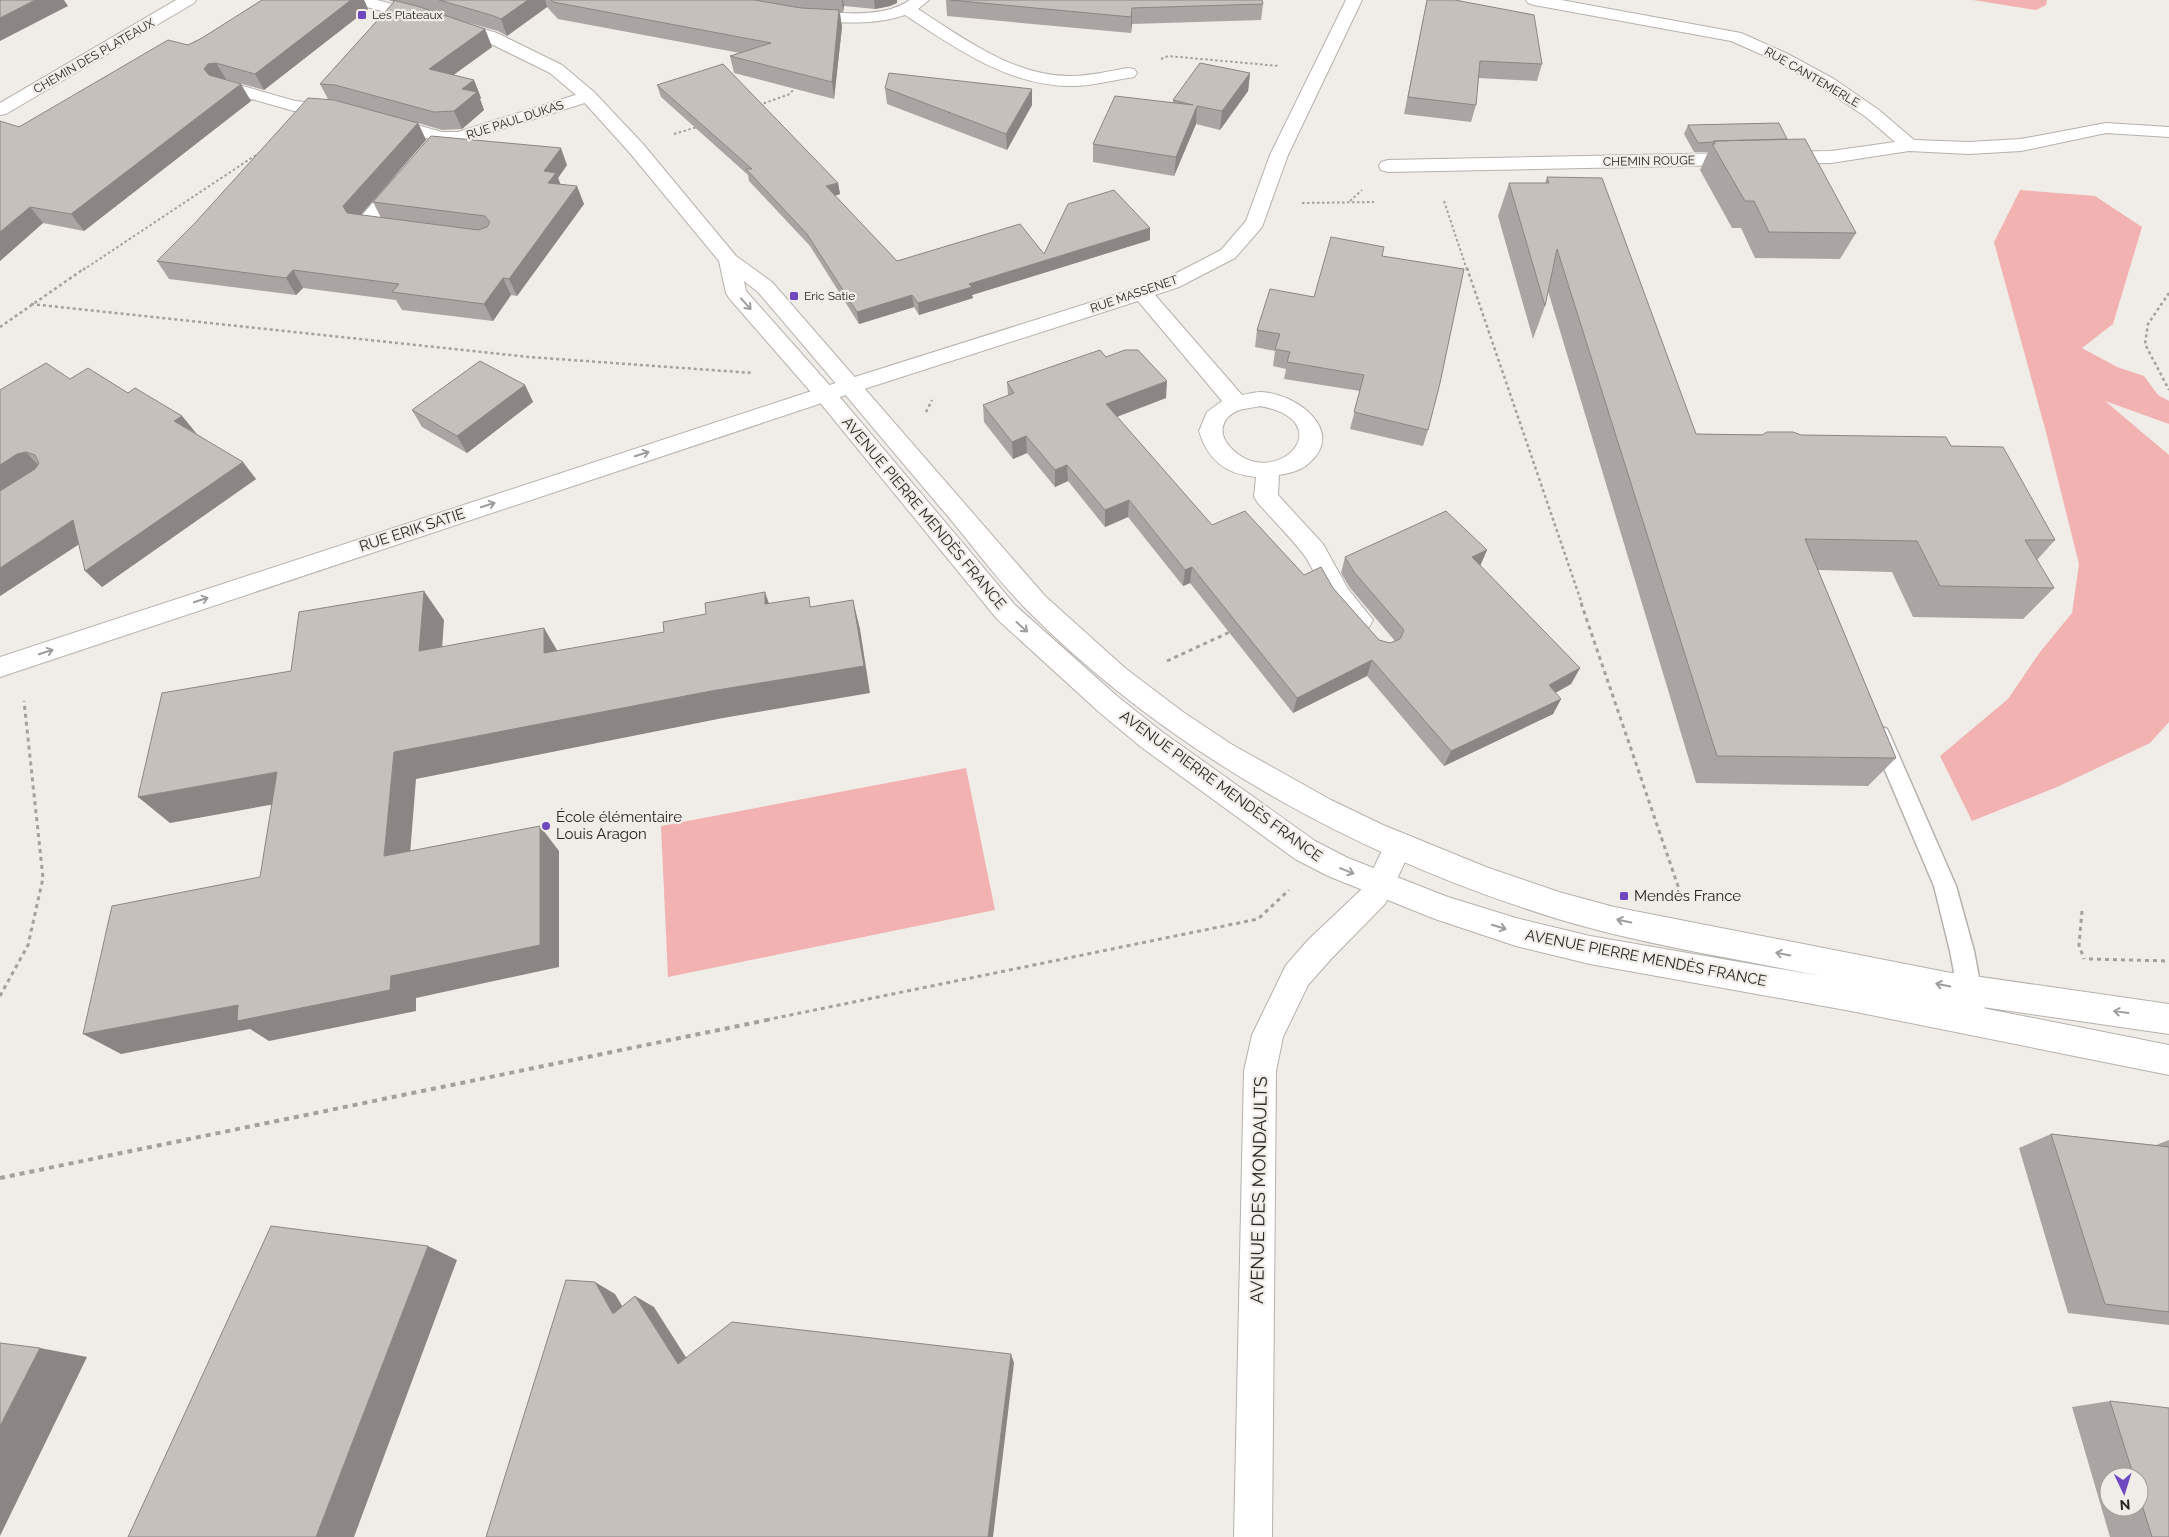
<svg xmlns="http://www.w3.org/2000/svg" width="2169" height="1537" font-family="Raleway,sans-serif">
<style>
.green{fill:#f1b2b1}
.lines{fill:none;stroke-linecap:round;stroke-linejoin:round}
.service-casing{stroke:#b5b1ac;stroke-width:3}
.minor-casing{stroke:#b5b1ac;stroke-width:2}
.tertiary-casing{stroke:#b5b1ac;stroke-width:2}
.path-far3{stroke:#a4a19d;stroke-width:2;stroke-dasharray:2.5 2.5;stroke-linecap:butt}
.path-far2{stroke:#a4a19d;stroke-width:2.5;stroke-dasharray:3 3;stroke-linecap:butt}
.path-far1{stroke:#a4a19d;stroke-width:3;stroke-dasharray:4 4;stroke-linecap:butt}
.path{stroke:#a4a19d;stroke-width:4;stroke-dasharray:5 5;stroke-linecap:butt}
.service{fill:#fff;fill-rule:evenodd}
.minor{fill:#fff;fill-rule:evenodd}
.tertiary{fill:#fff;fill-rule:evenodd}
.wall{fill:#aaa5a2;fill-rule:evenodd}
.shaded-wall{fill:#8b8684}
.building{fill:#c6c0bc;stroke:#8b8684}
.oneway{stroke:#9d9d9c}
.poi-dot{fill:#6f48c0;stroke:#f0ece7;stroke-width:2}
.labels{text-anchor:middle;stroke-width:4.5;stroke-linejoin:round;paint-order:stroke}
.far-poi-label{font-size:12px;fill:#262523;stroke:#f0ece7;text-anchor:start}
.far-street-label{font-size:12px;fill:#262523;stroke:#f0ece7}
.street-label{font-size:15px;fill:#262523;stroke:#f0ece7}
.poi-label{font-size:15px;fill:#262523;stroke:#f0ece7;text-anchor:start}
.near-street-label{font-size:18px;fill:#262523;stroke:#f0ece7}
</style>
<rect width="100%" height="100%" fill="#f0ece7"/>
<path class="green" d="M1973,0H2047L2046,5L2036,10Z
M2020,190L2095,196L2142,227L2113,324L2082,348L2117,367L2144,376L2158,395L2169,401V424L2105,401L2169,455V722L2150,743L2057,787L1972,821L1940,756L2008,699L2040,652L2072,613L2079,564L2046,432L1994,242Z
M966,768L995,910L668,977L661,826Z"/>
<g class="lines">
<defs>
<path id="service" d="M1880,726L1887,729L1890,735L1956,886L1974,951L1987,1020L1984,1028L1975,1031L1966,1028L1963,1020L1950,951L1934,886L1870,735L1873,729Z"/>
<path id="minor" d="M176,0H196L194,3L6,114L0,115V103Z
M910,0H929L918,9C963,38 1015,77 1071,76C1090,76 1109,71 1128,68L1134,69L1137,73L1134,77L1128,78C1108,81 1088,87 1068,86C1007,85 954,47 905,15C873,26 837,22 804,21L798,19L796,16L798,13L804,11C837,12 881,20 910,0Z
M1346,0H1362L1288,155L1262,227L1235,258L1179,287L1155,295L1242,395C1248,394 1255,392 1261,392C1295,393 1348,431 1308,464C1300,471 1289,473 1279,475L1278,495L1323,544L1348,589L1373,620L1369,627C1337,637 1319,575 1304,555C1290,537 1273,520 1258,503L1254,497L1256,477C1225,474 1208,460 1199,431L1207,412L1222,401L1138,301L858,391L0,677V657L842,381L1165,279L1221,250L1246,221L1270,155ZM1260,406C1344,422 1274,493 1231,448C1218,435 1220,419 1237,411C1244,408 1253,408 1260,406Z
M1526,0H1561L1741,33L1786,53L1834,79L1879,110L1914,140L1969,142L2021,139L2106,123L2169,127V137L2106,133L2021,151L1969,154L1909,151L1831,163L1388,172L1381,170L1379,166L1381,162L1388,160L1831,151L1895,142L1866,117L1821,87L1774,60L1731,41L1534,5L1528,3Z
M225,81L295,101L338,105L344,106L347,110L344,114L338,115L294,111L219,90L216,86L219,82Z
M588,91L594,92L597,96L594,100L459,143L441,142L379,125L376,121L379,117L385,116L442,132H458Z
M402,175L409,177L411,181L378,221L397,224L400,228L397,232L390,234L357,229L354,225L357,221L395,177Z
M1399,833L1409,836L1413,845L1385,904L1331,959L1308,985L1283,1037L1276,1071L1272,1537H1234L1244,1071L1252,1035L1286,965L1309,939L1365,886L1389,836Z"/>
<path id="tertiary" d="M349,0H377L440,16L497,33L562,65L594,92L643,144L736,256L772,282L1045,596L1125,668L1183,712L1231,744L1331,800L1383,825L1486,867L1559,892L1614,907L1946,972L2169,1004V1034L1962,1004L2169,1045V1075L1851,1011L1590,964L1516,946L1435,919L1328,876L1295,859L1141,747L1099,712L997,619L817,399L729,298L726,293L719,261L629,152L582,100L550,73L485,41L428,23L351,3ZM744,281L758,292C819,363 879,435 940,507C970,542 997,580 1029,612C1174,757 1363,859 1558,919C1644,945 1733,958 1821,976L1590,936L1516,918L1448,897L1348,858L1315,841L1161,731L1117,696L1015,605L833,389L746,291Z"/>
</defs>
<use href="#service" class="service-casing"/>
<use href="#minor" class="minor-casing"/>
<use href="#tertiary" class="tertiary-casing"/>
<path class="path-far3" d="M1161,59L1168,56L1279,66
M759,105L790,94L795,87
M674,134L697,127
M1350,201L1362,190
M1444,201L1467,270
M1302,203L1374,202
M83,270L262,151"/>
<path class="path-far2" d="M1467,268L1582,604
M2169,293L2148,324L2145,344L2169,390
M31,304L529,357L753,373
M0,327L85,268
M926,412L932,400"/>
<path class="path-far1" d="M1581,603L1679,889
M1167,661L1232,631
M2082,911L2079,945L2084,959
M2089,959L2169,961
M0,996L28,945L43,878L24,701
M766,1020L1258,919L1289,890"/>
<path class="path" d="M0,1178L772,1019"/>
<use href="#service" class="service"/>
<use href="#minor" class="minor"/>
<use href="#tertiary" class="tertiary"/>
</g>
<path class="wall" d="M262,0H364L368,9L264,90L224,79L251,101L84,231L43,223L0,261L19,127L202,38Z
M388,0H897V3L890,6L875,9L844,6L843,12H840L842,27L834,99L734,73L730,56L740,53L558,19L547,7L507,36L498,31L458,20L485,29L492,47L453,75L474,80L481,98L480,99L484,110L462,129L442,130L418,123L426,140L360,215L381,218L373,202L567,165L558,178L560,184L584,204L517,296L511,295L493,321L402,310L396,300L303,288L296,295L169,279L157,261L328,99L320,84L394,2Z
M946,0L1263,4L1261,20L1132,24L1131,33L947,16Z
M1427,0L1542,64L1537,81L1478,78L1476,105L1471,122L1404,114Z
M1250,73L1248,91L1220,130L1196,124L1174,176L1093,162V144L1173,103V100Z
M657,85L838,183L840,194L835,196L897,261L1044,254L1150,240L972,295L973,298L919,315L914,307L859,324L810,246L749,181L748,175L661,97Z
M885,88L1032,105L1007,150L887,104Z
M1688,125L1787,139L1856,233L1840,259L1755,258L1741,228H1732L1700,170L1708,152H1694L1684,134Z
M1547,177L1696,434L1801,435L1951,446L2055,540L2037,560L2054,588L2023,619L1913,617L1892,572L1818,570L1896,758L1868,786L1696,783L1548,291L1545,306L1533,339L1498,216L1509,183H1545Z
M1382,256L1428,430L1423,446L1350,429L1360,391L1284,379L1286,369L1273,366L1275,351L1255,347L1257,330L1314,297Z
M1106,357L1166,398L1117,417L1212,525L1304,575L1333,588L1379,640L1390,643L1395,641L1350,588L1341,573L1345,557L1487,550L1480,566L1580,668L1571,684L1555,693L1561,699L1553,714L1444,766L1367,676L1293,713L1190,583L1183,586L1128,517L1105,527L1068,481L1055,487L1027,453L1013,459L984,422L983,405L1008,395L1007,382Z
M70,379L128,393L182,416L196,433L256,479L102,587L79,544L0,596V390Z
M525,385L533,402L467,453L422,427L412,410Z
M2051,1134L2156,1145L2169,1140V1325L2068,1313L2019,1148Z
M2110,1401L2169,1537H2110L2072,1407ZM2109,1477H2139V1507H2109Z"/>
<path class="shaded-wall" d="M35,0H64L68,6L0,41V18Z
M351,0H364L368,9L264,90L255,74Z
M528,0H545L547,7L507,36L501,19Z
M842,0H843L844,6L843,12Z
M874,0H897V3L890,6L875,9Z
M1132,8V24L1131,33V17Z
M839,10L842,27L834,99L832,82Z
M485,29L492,47L437,87L429,69Z
M216,63L226,79L218,81L214,86L204,69L208,64Z
M1250,73L1248,91L1220,130L1222,111Z
M474,80L481,98L480,99L484,110L462,129L454,111L462,89Z
M241,84L251,101L84,231L71,214Z
M1032,89V105L1007,150L1006,134Z
M1197,106L1196,124L1174,176L1176,157Z
M418,123L426,140L353,224L343,206Z
M561,148L567,165L558,178L563,190L555,200L544,171Z
M838,183L840,194L828,198L826,186Z
M577,186L584,204L517,296L509,279Z
M30,207L43,223L0,261V232Z
M1150,228V240L972,295L973,298L919,315L918,303L969,284Z
M293,270L303,288L296,295L286,278Z
M503,278L511,295L493,321L484,304Z
M912,295L914,307L859,324L857,312Z
M1167,381L1166,398L1105,421L1106,404Z
M525,385L533,402L467,453L457,436Z
M182,416L196,433L174,421Z
M1026,436L1027,453L1013,459L1012,442Z
M26,452L42,469L0,493V465L17,454Z
M243,462L256,479L102,587L85,571Z
M1067,465L1068,481L1055,487V470Z
M1129,500L1128,517L1105,527V510Z
M73,520L90,537L0,596V568Z
M1487,550L1480,566L1472,557Z
M1192,567L1190,583L1183,586L1185,570Z
M424,591L444,620L440,679L419,651Z
M765,592L775,621L765,604Z
M853,600L860,629L870,693L723,718L416,779L408,880L384,856L394,752Z
M544,628L561,657L544,653Z
M1372,660L1367,676L1293,713L1297,698Z
M1580,668L1571,684L1541,701L1549,685Z
M1561,699L1553,714L1444,766L1451,751Z
M277,772L303,799L170,823L138,797Z
M540,826L559,851V967L416,998V1011L269,1041L250,1029L121,1054L83,1034L391,976Z
M428,1246L457,1260L354,1537H316Z
M595,1282L615,1294L633,1324L613,1314Z
M635,1296L654,1307L696,1373L678,1364Z
M40,1348L87,1357L0,1536V1426Z
M1011,1354L1014,1363L993,1537H988Z"/>
<path class="building" d="M0,0H35L0,18Z
M262,0H351L255,74L216,63L208,64L204,69L209,75L241,84L71,214L30,207L0,232V121L19,127L168,40L188,45L202,38Z
M393,0L420,7L485,29L429,69L474,80L462,89L477,92L454,111L434,112L335,85L320,84L394,2Z
M439,0H528L501,19L491,15Z
M551,0H754L801,8L839,10L832,82L730,56L771,43L553,2Z
M950,0H1262L1263,4L1132,8L1131,17Z
M1427,0H1455L1534,15L1542,64L1480,61L1476,105L1408,97Z
M1200,63L1250,73L1222,111L1197,106L1176,157L1093,144L1115,96L1193,105L1173,100Z
M723,64L838,183L826,186L897,261L1020,224L1044,254L1068,204L1114,190L1150,228L969,284L972,287L918,303L912,295L857,312L807,234L746,169H752L657,85Z
M889,73L1032,89L1006,134L885,88Z
M308,98L334,100L418,123L343,206L347,213L478,230L487,227L490,222L485,216L373,202L431,136L561,148L544,171L556,173L548,183L577,186L509,279L503,278L484,304L392,292L399,284L293,270L286,278L157,261L195,223Z
M1779,123L1787,139L1714,141L1713,142L1698,143L1688,125Z
M1805,139L1856,233L1769,232L1754,201H1745L1712,144H1715L1714,141Z
M1547,177L1602,178L1696,434L1762,435L1767,432H1793L1801,435L1946,437L1951,446L2003,447L2055,540H2025L2054,588L1940,586L1917,541L1805,539L1896,758L1717,756L1557,249L1545,306L1509,183H1549Z
M1331,237L1384,247L1382,256L1464,269L1440,383L1428,430L1354,412L1364,375L1287,362L1290,352L1275,349L1280,334L1257,330L1270,289L1314,297Z
M1100,350L1106,357L1125,350H1138L1167,381L1106,404L1212,525L1245,511L1304,575L1321,567L1333,588L1379,640L1390,643L1400,639L1404,630L1354,572L1345,557L1446,511L1487,550L1472,557L1580,668L1549,685L1561,699L1451,751L1372,660L1297,698L1192,567L1185,570L1129,500L1105,510L1067,465L1055,470L1026,436L1012,442L983,405L1014,393L1007,382Z
M480,361L525,385L457,436L412,410Z
M46,363L70,379L88,368L128,393L135,388L182,416L174,421L243,462L85,571L73,520L0,568V491L35,469L39,463L35,455L26,452L17,454L0,465V390Z
M424,591L419,651L544,628V653L664,632L663,622L706,614L705,603L765,592V604L809,597L810,607L853,600L864,666L711,691L394,752L384,856L540,826V945L391,976L390,990L237,1021L238,1005L83,1034L112,906L260,877L277,772L138,797L162,693L291,671L299,612Z
M2051,1134L2169,1147V1312L2105,1304Z
M271,1226L428,1246L316,1537H128Z
M566,1280L595,1282L613,1314L635,1296L678,1364L732,1322L1011,1354L988,1537H486Z
M0,1343L40,1348L0,1426Z
M2110,1401L2169,1408V1537H2152L2139,1495V1477H2134Z"/>
<defs><path id="oneway-shaft" d="M-6 0H5M1.5-3L5.5 0L1.5 3" fill="none" stroke-width="1.6" stroke-linecap="round" stroke-linejoin="round" transform="scale(1.25)"/></defs>
<g class="oneway">
<use href="#oneway-shaft" transform="translate(746 304) rotate(48)"/>
<use href="#oneway-shaft" transform="translate(642 454) rotate(-18)"/>
<use href="#oneway-shaft" transform="translate(488 505) rotate(-18)"/>
<use href="#oneway-shaft" transform="translate(201 600) rotate(-18)"/>
<use href="#oneway-shaft" transform="translate(1022 627) rotate(42)"/>
<use href="#oneway-shaft" transform="translate(46 652) rotate(-18)"/>
<use href="#oneway-shaft" transform="translate(1347 871) rotate(22)"/>
<use href="#oneway-shaft" transform="translate(1624 921) rotate(-168)"/>
<use href="#oneway-shaft" transform="translate(1499 927) rotate(17)"/>
<use href="#oneway-shaft" transform="translate(1783 954) rotate(-169)"/>
<use href="#oneway-shaft" transform="translate(1943 985) rotate(-169)"/>
<use href="#oneway-shaft" transform="translate(2121 1012) rotate(-172)"/>
</g>
<g class="poi-dot">
<rect x="357" y="10" width="10" height="10" rx="2.5"/>
<rect x="789" y="291" width="10" height="10" rx="2.5"/>
<circle cx="546" cy="826" r="5"/>
<rect x="1619" y="891" width="10" height="10" rx="2.5"/>
</g>
<g class="labels">
<g class="far-poi-label">
<text x="372" y="19">Les Plateaux</text>
<text x="804" y="300">Eric Satie</text>
</g>
<g class="far-street-label">
<text transform="translate(94 56) rotate(-30)" y="4">CHEMIN DES PLATEAUX</text>
<text transform="translate(1812 77) rotate(30)" y="4">RUE CANTEMERLE</text>
<text transform="translate(515 120) rotate(-18)" y="4">RUE PAUL DUKAS</text>
<text transform="translate(1649 161) rotate(-1)" y="4">CHEMIN ROUGE</text>
<text transform="translate(1134 294) rotate(-19)" y="4">RUE MASSENET</text>
</g>
<g class="street-label">
<text transform="translate(924 513) rotate(50)" y="5">AVENUE PIERRE MENDÈS FRANCE</text>
<text transform="translate(412 530) rotate(-18)" y="5">RUE ERIK SATIE</text>
<text transform="translate(1221 786) rotate(36)" y="5">AVENUE PIERRE MENDÈS FRANCE</text>
<text transform="translate(1646 958) rotate(11)" y="5">AVENUE PIERRE MENDÈS FRANCE</text>
</g>
<g class="poi-label">
<text x="556" y="822">École élémentaire<tspan x="556" dy="17">Louis Aragon</tspan></text>
<text x="1634" y="901">Mendès France</text>
</g>
<g class="near-street-label">
<text transform="translate(1259 1190) rotate(-89)" y="6">AVENUE DES MONDAULTS</text>
</g>
</g>
<g transform="translate(2124 1492) rotate(176)"><circle r="24" fill="#f0ece7" stroke="#9f9c99"/>
<path d="M0-4L9 19L0 12L-9 19Z" fill="#6f48c0"/>
<text y="-8" font-size="14" font-weight="bold" text-anchor="middle" fill="#262523">N</text>
</g>
</svg>
